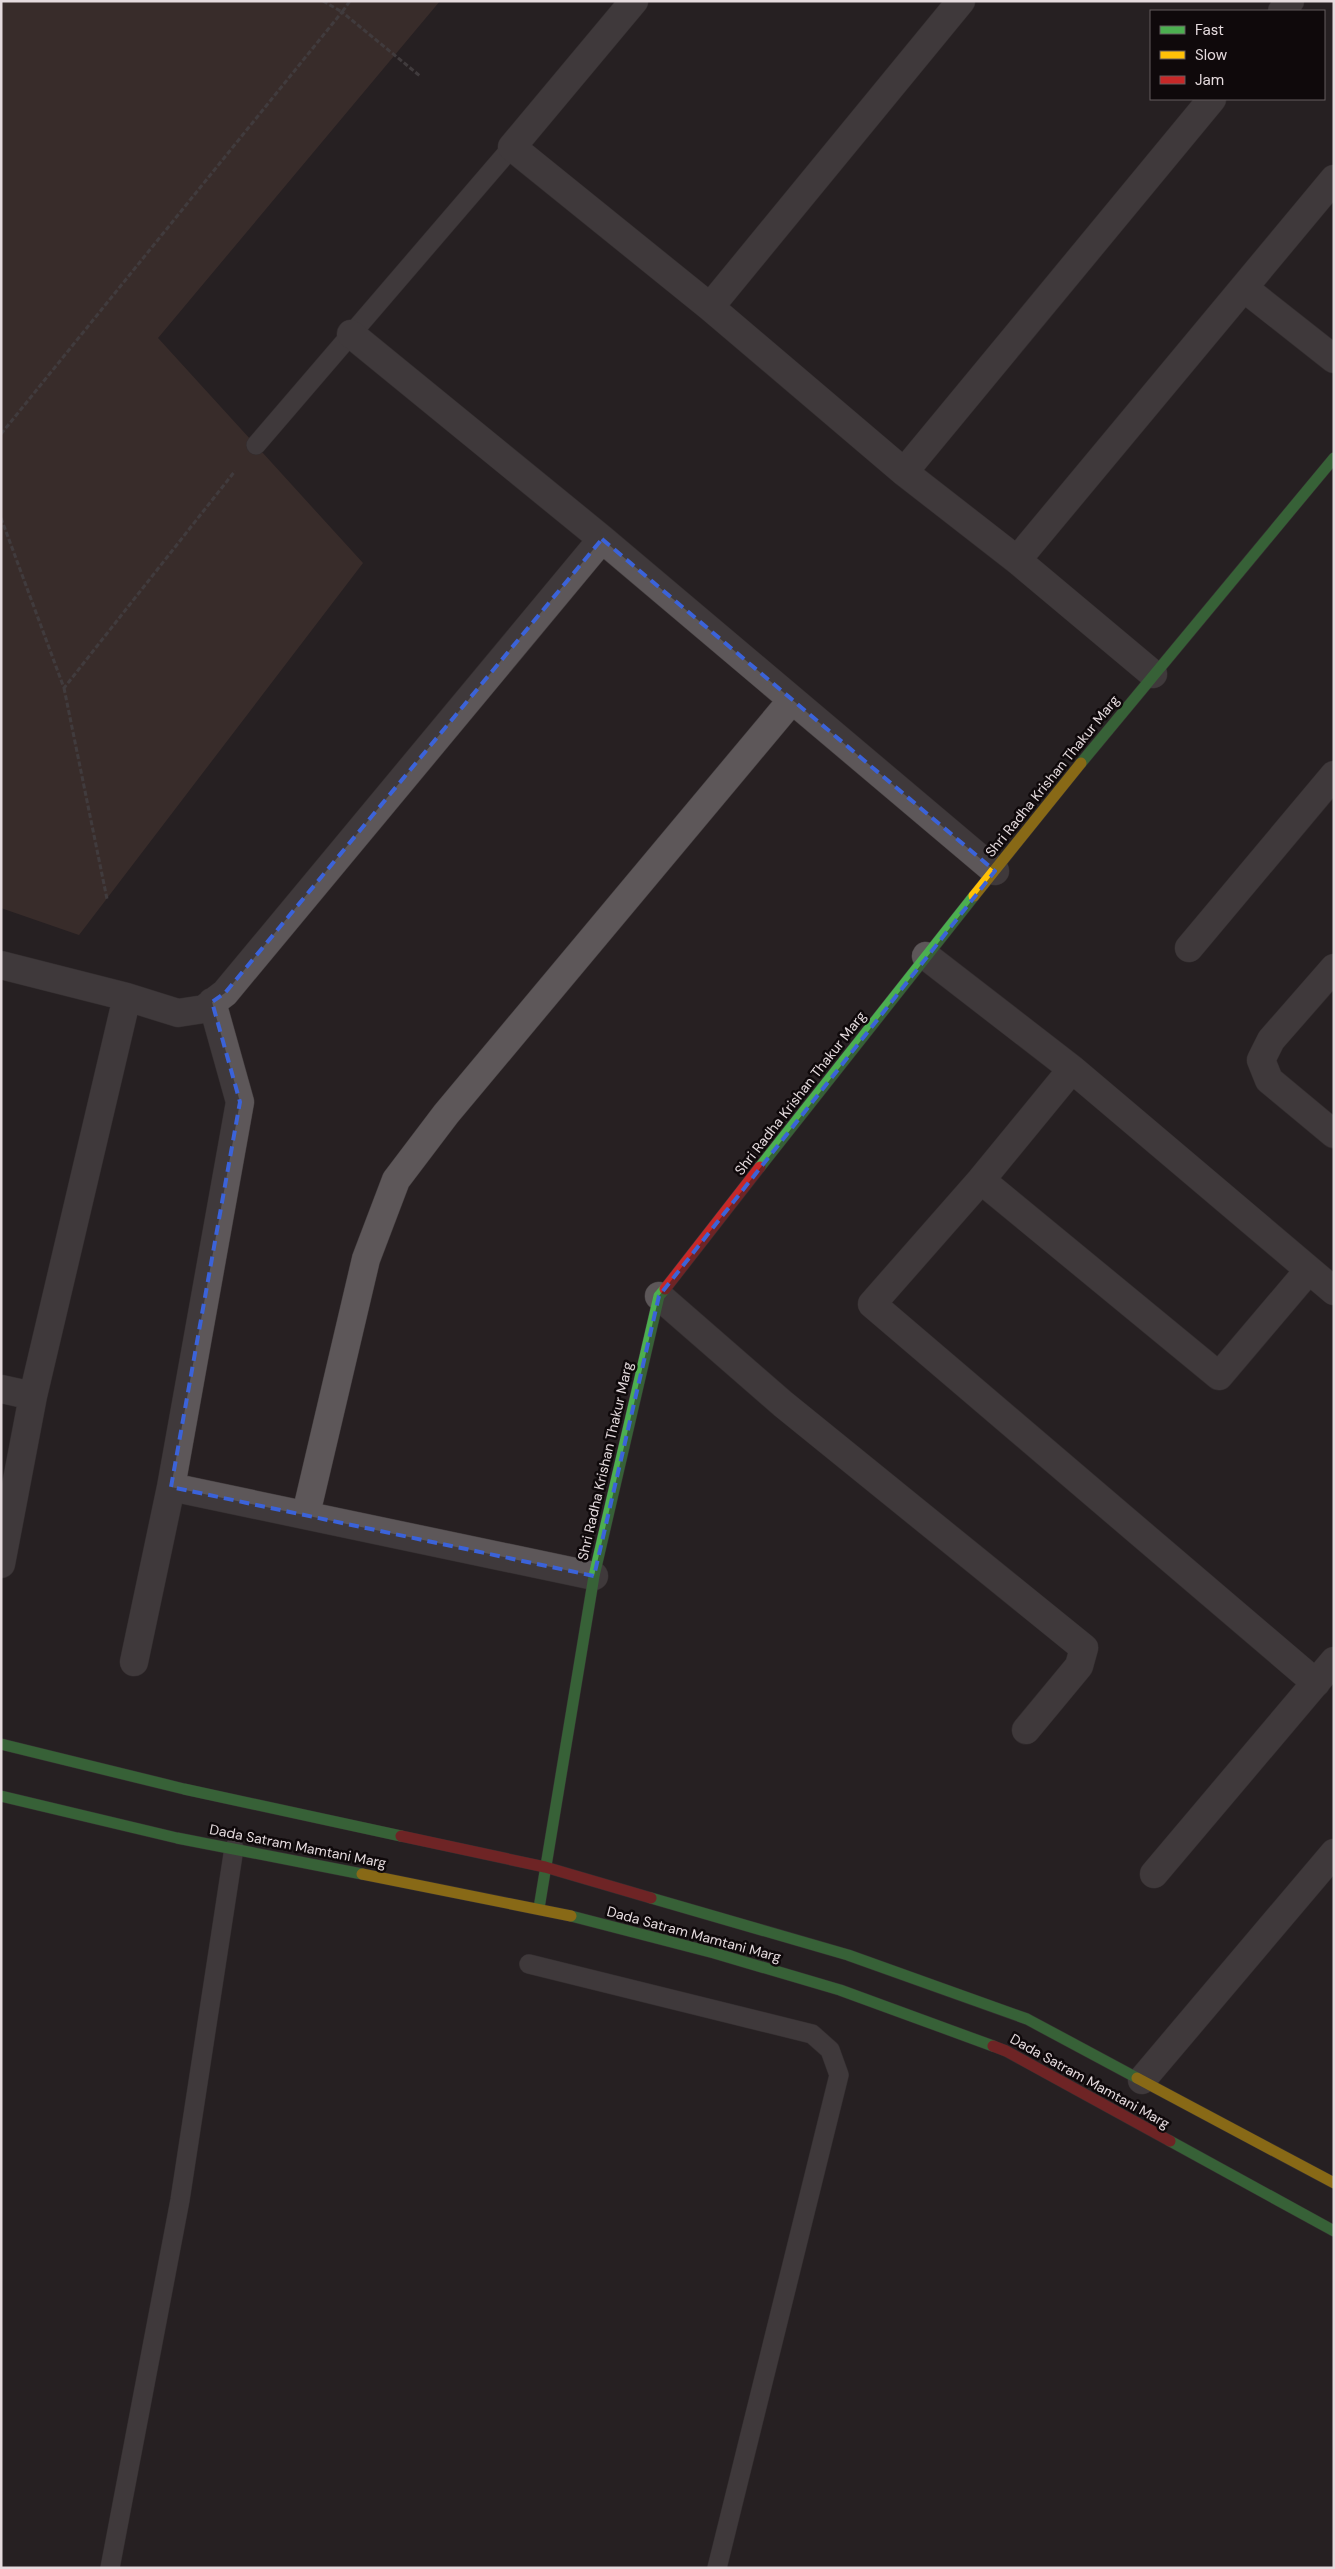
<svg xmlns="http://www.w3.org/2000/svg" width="1335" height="2569" font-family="'DM Sans',sans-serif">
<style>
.green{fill:#4f3a34}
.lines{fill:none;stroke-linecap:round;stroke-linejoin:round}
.lane-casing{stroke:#423c3e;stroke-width:20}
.street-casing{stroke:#423c3e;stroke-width:29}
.fast-casing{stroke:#423c3e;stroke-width:12}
.slow-casing{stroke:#423c3e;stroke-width:12}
.jam-casing{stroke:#423c3e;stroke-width:12}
.path{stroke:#615c5e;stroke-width:3;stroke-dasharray:5 2.5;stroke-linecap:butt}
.lane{stroke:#5d5759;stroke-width:19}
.street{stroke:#5d5759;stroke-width:28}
.fast{stroke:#4caf50;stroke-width:11}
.slow{stroke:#ffc107;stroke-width:11}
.jam{stroke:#c62828;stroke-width:11}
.marked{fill:none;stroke:#3b63d9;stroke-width:4;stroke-dasharray:10 6;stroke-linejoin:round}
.labels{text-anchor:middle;stroke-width:5;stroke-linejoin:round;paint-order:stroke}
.street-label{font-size:14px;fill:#e5dbde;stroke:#0f090b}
</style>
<rect width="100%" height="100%" fill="#272022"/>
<path class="green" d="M1,1H440L158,338L363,563L79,935L1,908Z"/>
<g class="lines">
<defs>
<path id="lane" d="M256,445L512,147
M529,1964L812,2034L830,2050L839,2075L717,2568
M110,2568L180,2200L234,1848"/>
<path id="street" d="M634,1L512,147L710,307L904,472
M1282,11L1290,1
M1244,288L1334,359
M710,307L961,1
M351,334L602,539L995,871
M1017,560L1334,179
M1153,674L1017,560L904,472L1212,99
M1189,948L1334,775
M926,956L1072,1069L1334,1291
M1,965L127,997L33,1396L1,1564
M1334,968L1271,1040L1261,1060L1269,1080L1334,1134
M127,997L178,1013L204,1009L225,993L602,539
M1072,1069L981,1180L872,1304L1316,1683
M981,1180L1219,1376L1308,1271
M659,1296L783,1404L1084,1648L1079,1666L1026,1730
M1,1389L33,1396
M171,1487L594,1576
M306,1514L366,1259L396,1180L446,1114L792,700
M134,1662L171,1487L240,1102L212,1002
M1154,1874L1334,1661
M1142,2080L1334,1853"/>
<path id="fast" d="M1081,763L1334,458
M760,1167L974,896
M1,1744L184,1789L401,1836
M1,1796L177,1838L362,1874
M651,1898L848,1955L1027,2019L1137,2078
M539,1908L594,1576L659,1296L665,1289
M571,1916L714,1953L840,1990L993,2046
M1170,2141L1334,2231"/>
<path id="slow" d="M974,896L1081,763
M362,1874L571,1916
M1137,2078L1334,2183"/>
<path id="jam" d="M665,1289L760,1167
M401,1836L545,1867L651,1898
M993,2046L1006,2051L1170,2141"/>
</defs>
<use href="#lane" class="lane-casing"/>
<use href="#street" class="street-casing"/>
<use href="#fast" class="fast-casing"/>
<use href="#slow" class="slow-casing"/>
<use href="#jam" class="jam-casing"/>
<path class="path" d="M323,1L342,12L350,1
M1,434L342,12L420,76
M1,518L64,688L235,471
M64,688L107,899"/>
<use href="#lane" class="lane"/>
<use href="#street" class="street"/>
<use href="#fast" class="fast"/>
<use href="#slow" class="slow"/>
<use href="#jam" class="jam"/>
</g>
<path d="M0 0H1335V2569H0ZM602,539L995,871L659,1296L594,1576L171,1487L240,1102L212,1002L225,993Z" fill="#272022" fill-opacity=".55" fill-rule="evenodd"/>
<path class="marked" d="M602,539L995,871L659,1296L594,1576L171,1487L240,1102L212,1002L225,993Z"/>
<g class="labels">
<g class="street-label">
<text transform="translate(1052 776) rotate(-51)" y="5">Shri Radha Krishan Thakur Marg</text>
<text transform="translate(800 1093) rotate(-52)" y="5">Shri Radha Krishan Thakur Marg</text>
<text transform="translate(605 1461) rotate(-77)" y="5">Shri Radha Krishan Thakur Marg</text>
<text transform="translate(298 1846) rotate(11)" y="5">Dada Satram Mamtani Marg</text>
<text transform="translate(694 1934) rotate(15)" y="5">Dada Satram Mamtani Marg</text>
<text transform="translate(1090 2081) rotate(29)" y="5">Dada Satram Mamtani Marg</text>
</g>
</g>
<rect width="1335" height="2569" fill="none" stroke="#e5dbde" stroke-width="5"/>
<rect x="1150" y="10" width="175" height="90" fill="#0f090b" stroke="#655d5f"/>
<rect x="1160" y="26" width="25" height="8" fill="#4caf50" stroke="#655d5f"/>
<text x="1195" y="35" font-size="15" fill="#e5dbde">Fast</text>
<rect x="1160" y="51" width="25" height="8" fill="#ffc107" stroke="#655d5f"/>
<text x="1195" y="60" font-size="15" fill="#e5dbde">Slow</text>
<rect x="1160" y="76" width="25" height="8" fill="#c62828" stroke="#655d5f"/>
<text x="1195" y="85" font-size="15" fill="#e5dbde">Jam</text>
</svg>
